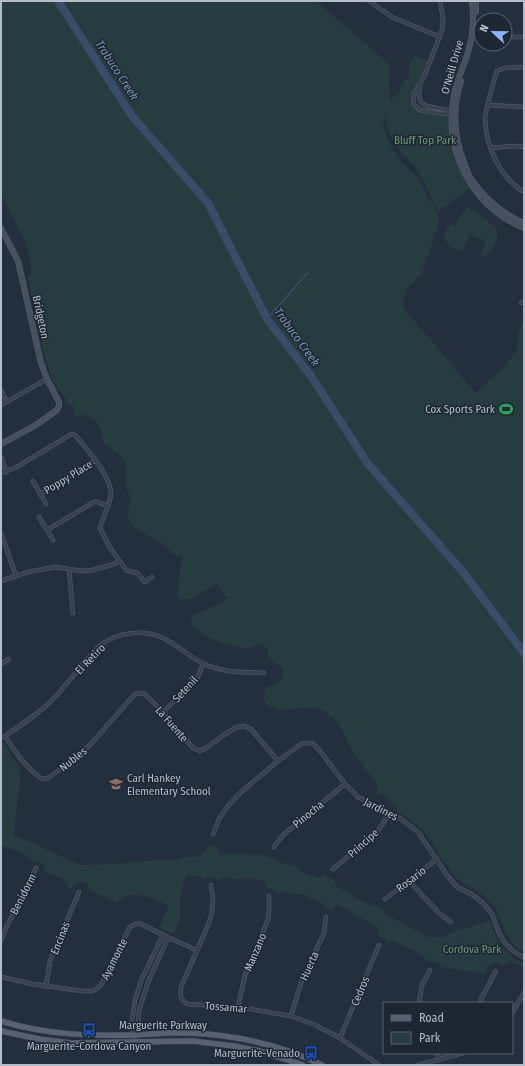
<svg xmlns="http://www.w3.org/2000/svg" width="525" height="1066" font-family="'Fira Sans Condensed',sans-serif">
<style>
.green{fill:#263c3f}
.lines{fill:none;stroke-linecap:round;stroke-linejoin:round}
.stream{stroke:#394c67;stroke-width:1.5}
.river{stroke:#394c67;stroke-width:8}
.street-casing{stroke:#565f6c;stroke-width:4.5}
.secondary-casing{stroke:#565f6c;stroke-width:6}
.primary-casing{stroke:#414a57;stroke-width:6}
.street{stroke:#38414e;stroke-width:3.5}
.secondary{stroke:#465061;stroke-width:5}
.primary{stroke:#56606e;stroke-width:5.5}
.labels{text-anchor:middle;stroke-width:3;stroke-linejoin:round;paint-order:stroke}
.street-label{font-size:11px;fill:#b4bcc9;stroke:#1d2633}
.park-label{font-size:11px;fill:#6b9a76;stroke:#1d2633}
.poi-label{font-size:11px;fill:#b4bcc9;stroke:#1d2633;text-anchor:end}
.water-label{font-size:12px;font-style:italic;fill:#7c92b1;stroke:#1d2633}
</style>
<rect width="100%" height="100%" fill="#242f3e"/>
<path class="green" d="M1,1H316L377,54L389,63L390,100L399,92L401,86L409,76V65L412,58L416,56L428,61C425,68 422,75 419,82C414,91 402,102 417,110L446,115L449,118L451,142L457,163L470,188L438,211L430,195L420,173L397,147L392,138L386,120V114L383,125L387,139L397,156L420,180L426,194L437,211L439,223L422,273L406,290L403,303L405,310L476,393L500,371L516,353L518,346V333L524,319V952C500,940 505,916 489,900C478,889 463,887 454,875C443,863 436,847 426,834C418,824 408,818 397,811L396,805C387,801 388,792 377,795L375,793L377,791V784L352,751L340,726L324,710L310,708L278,710L265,703L264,697L266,688L277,683L283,678L284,672L282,667L277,664L268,658V650L264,645L261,643L246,649L222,643L210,638L193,627L190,621L193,615L219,604L227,598L216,584L189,599H178C178,584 181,570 182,556L172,553L167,547L133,526C123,514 131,510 131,498L125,486L126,484C125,477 127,467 125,462C121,454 110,449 104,442C101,438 102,435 101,431C99,424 93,417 86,415C83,415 80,416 77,417L74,414V409L73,405H68L66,399L58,389L51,376L42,347L28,278L31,274V264L26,243L1,193Z
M467,207C472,209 495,225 497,231C500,239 492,252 486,256H480L486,241L469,235L463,251C454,248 443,245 445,234C447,229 448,226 453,223L454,226L457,224V222Z
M1,743H4L10,754L21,768L14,835L81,865L109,864L157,860H176L180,858L200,856L206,851L208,846L213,847L216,845L220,855L239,853L257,856L263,854L269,858H276L279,862L298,867L300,871L320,878L325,875L329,878L334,879L336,887L353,894L354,897L370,905L377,906L383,909L384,913L389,916L428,937H445L447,934C452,934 454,933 458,929L468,928L489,920C491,925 493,930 495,935C501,948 511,958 524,964V968L510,960L502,966C493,958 486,964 486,974L441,967C438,962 433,960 428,962C422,952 404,946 393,941L388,943L386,939L379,937L377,927L337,904L332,911L325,910L324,904L303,894L297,895L282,892L278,894L273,889L267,888L265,881L243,878V880L223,877L218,880C213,876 209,876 204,880L201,877L186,875L180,898V920L174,934L159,928L168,908L167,905C152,898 129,887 116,903L89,889L87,884L82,881L76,882L73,885L71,890L62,879L44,871L43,865L39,862L33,861L28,856L15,850L1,845Z"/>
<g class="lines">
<path class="stream" d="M267,319L308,272"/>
<path class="river" d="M58,1L132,116L208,203L267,319L311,376L368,464L463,572L524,653"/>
<defs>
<path id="street" d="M369,1L392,17L440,37
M440,1L443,18L442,30L425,75L414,94L413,101L414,105L420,110L444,114L451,112
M472,34L481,35
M505,37H524
M524,67L504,68L497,71C493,83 490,95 487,107C486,111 485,115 485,119C486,147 500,178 524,192
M420,87C414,111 435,106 450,111
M488,105L524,107
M491,148L514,146L524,147
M521,303L524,301
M1,390L7,402
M1,405L47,379
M1,457L6,472
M1,473L15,468L70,435L72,434L76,436C87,449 112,477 111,495C109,506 103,517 100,528L109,546L126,570L129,571L137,573L145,582L152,577
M33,481L46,504
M40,494L96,460
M39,517L53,540
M47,530L94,502H98L107,506
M1,533L16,576
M69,569L73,613
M1,581L28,572L55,567L82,571L93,570L114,564L119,561
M1,664L9,659
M163,712L197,679L203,664
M5,736C16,753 26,768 42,779L48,778L71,762L90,745L135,694L141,693L145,694L163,712L193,748L200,751L206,748L224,735L237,727L244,726L251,729L278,761
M1,738L5,736C19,726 34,717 47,705C60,693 71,678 83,664C89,657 95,650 102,644C120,632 143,629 163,638C177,645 190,657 204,664C223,673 244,672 264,673
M213,834L219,819L228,806L241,792L278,761L301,744L305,743H312L320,751L345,784L358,797L401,819L418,832L447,875L457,887L473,895L484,904L492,914L499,933L505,943L512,950L524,958
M274,847L283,835L345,784
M333,869L377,832L384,822L388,813
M408,880L439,913L451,922
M211,885L213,900L212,911L209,923L181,987C180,996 180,998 187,1004L238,1007L291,1016L315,1025L340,1038L379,1065
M385,899L437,859
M1,941L6,928L36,868
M1,977L32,984L82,991H93L96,989L101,985L130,927L135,924H141L163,935L196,950
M46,987L50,961L54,951L79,892
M419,1003L422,985L430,970
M480,1003L481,999L496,971
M238,1007L245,975L258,946L268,919L269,912V896
M512,1013L524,993
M291,1016L302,980L324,933L326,917
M134,1035L131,1028L135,1000L141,981L163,935
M340,1038L379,945
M133,1042L134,1035L138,1028L139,1011L148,982L168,938
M437,1053L440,1060
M418,1065L463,1053"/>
<path id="secondary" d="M472,1C474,18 473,36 468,52C464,67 456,81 454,96C443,150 472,207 524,228
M476,1V12
M461,81C452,109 454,138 465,165C467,169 468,175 471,179C484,198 503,214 524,223
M1,228L18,261L41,363L47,379L59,402V406L57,410L36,425L1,444"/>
<path id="primary" d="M1,1021C46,1035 89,1036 136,1035C154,1034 172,1032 190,1033C236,1035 281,1045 322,1065
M1,1031L39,1039L71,1043L192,1041L234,1046L260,1051L303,1065"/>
</defs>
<use href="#street" class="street-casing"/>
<use href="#secondary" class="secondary-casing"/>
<use href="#primary" class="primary-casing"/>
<use href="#street" class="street"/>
<use href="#secondary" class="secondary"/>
<use href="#primary" class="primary"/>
</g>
<defs>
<symbol id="stadium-bare" viewBox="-9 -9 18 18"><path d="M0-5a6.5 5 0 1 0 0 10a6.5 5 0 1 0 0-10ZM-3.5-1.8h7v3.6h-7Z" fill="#2e9e5b" stroke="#1d2633" stroke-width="2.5" paint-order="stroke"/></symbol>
<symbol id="school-bare" viewBox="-9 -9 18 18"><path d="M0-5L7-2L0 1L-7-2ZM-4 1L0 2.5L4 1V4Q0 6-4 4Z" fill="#8d6e63" stroke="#1d2633" stroke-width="2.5" paint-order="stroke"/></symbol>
<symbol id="bus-bare" viewBox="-9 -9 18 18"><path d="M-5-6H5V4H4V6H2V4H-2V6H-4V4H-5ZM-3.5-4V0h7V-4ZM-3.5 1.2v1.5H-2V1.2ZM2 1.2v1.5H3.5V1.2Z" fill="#1a4fb4" stroke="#1d2633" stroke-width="2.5" paint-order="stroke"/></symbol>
</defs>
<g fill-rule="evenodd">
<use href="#stadium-bare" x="496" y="399" width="20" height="20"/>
<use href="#school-bare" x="106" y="774" width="20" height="20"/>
<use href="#bus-bare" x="79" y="1020" width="20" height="20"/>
<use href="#bus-bare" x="301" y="1043" width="20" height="20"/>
</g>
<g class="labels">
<g class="street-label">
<text transform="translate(452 67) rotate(-74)" y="4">O'Neill Drive</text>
<text transform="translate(41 317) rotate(78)" y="4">Bridgeton</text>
<text transform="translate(68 477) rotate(-31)" y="4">Poppy Place</text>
<text transform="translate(90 659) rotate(-46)" y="4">El Retiro</text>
<text transform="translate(185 689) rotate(-47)" y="4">Setenil</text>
<text transform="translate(172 724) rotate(49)" y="4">La Fuente</text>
<text transform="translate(73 759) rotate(-39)" y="4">Nubles</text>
<text transform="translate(381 809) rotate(27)" y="4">Jardines</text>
<text transform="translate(308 814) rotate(-39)" y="4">Pinocha</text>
<text transform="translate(363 843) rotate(-42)" y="4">Principe</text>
<text transform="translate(411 879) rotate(-37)" y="4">Rosario</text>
<text transform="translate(23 894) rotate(-63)" y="4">Benidorm</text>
<text transform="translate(60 938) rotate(-68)" y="4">Encinas</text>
<text transform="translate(255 952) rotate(-67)" y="4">Manzano</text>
<text transform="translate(114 959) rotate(-63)" y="4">Ayamonte</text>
<text transform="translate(309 966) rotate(-66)" y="4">Huerta</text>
<text transform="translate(360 991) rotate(-67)" y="4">Cedros</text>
<text transform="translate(226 1007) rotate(5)" y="4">Tossamar</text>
<text x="163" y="1029">Marguerite Parkway</text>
</g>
<g class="park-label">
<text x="425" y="144">Bluff Top Park</text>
<text x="472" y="953">Cordova Park</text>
</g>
<g class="poi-label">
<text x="495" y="413">Cox Sports Park</text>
<text x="127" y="782" text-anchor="start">Carl Hankey<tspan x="127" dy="13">Elementary School</tspan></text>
<text x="89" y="1050" text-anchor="middle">Marguerite-Cordova Canyon</text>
<text x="300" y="1057">Marguerite-Venado</text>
</g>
<g class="water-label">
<text transform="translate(117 70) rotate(57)" y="4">Trabuco Creek</text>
<text transform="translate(297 337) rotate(54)" y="4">Trabuco Creek</text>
</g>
</g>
<rect width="525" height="1066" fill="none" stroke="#b4bcc9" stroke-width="4"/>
<rect x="383" y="1002" width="130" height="52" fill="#1d2633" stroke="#59626f"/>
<rect x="391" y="1015" width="20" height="6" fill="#56606e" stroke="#59626f"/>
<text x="419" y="1022" font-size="12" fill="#b4bcc9">Road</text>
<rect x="391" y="1032" width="20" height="12" fill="#263c3f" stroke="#59626f"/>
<text x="419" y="1042" font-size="12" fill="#b4bcc9">Park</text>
<g transform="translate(493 32) rotate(292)"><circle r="19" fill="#1d2633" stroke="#59626f"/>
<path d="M0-3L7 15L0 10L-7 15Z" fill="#8ab4f8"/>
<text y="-6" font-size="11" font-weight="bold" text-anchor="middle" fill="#b4bcc9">N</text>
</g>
</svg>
